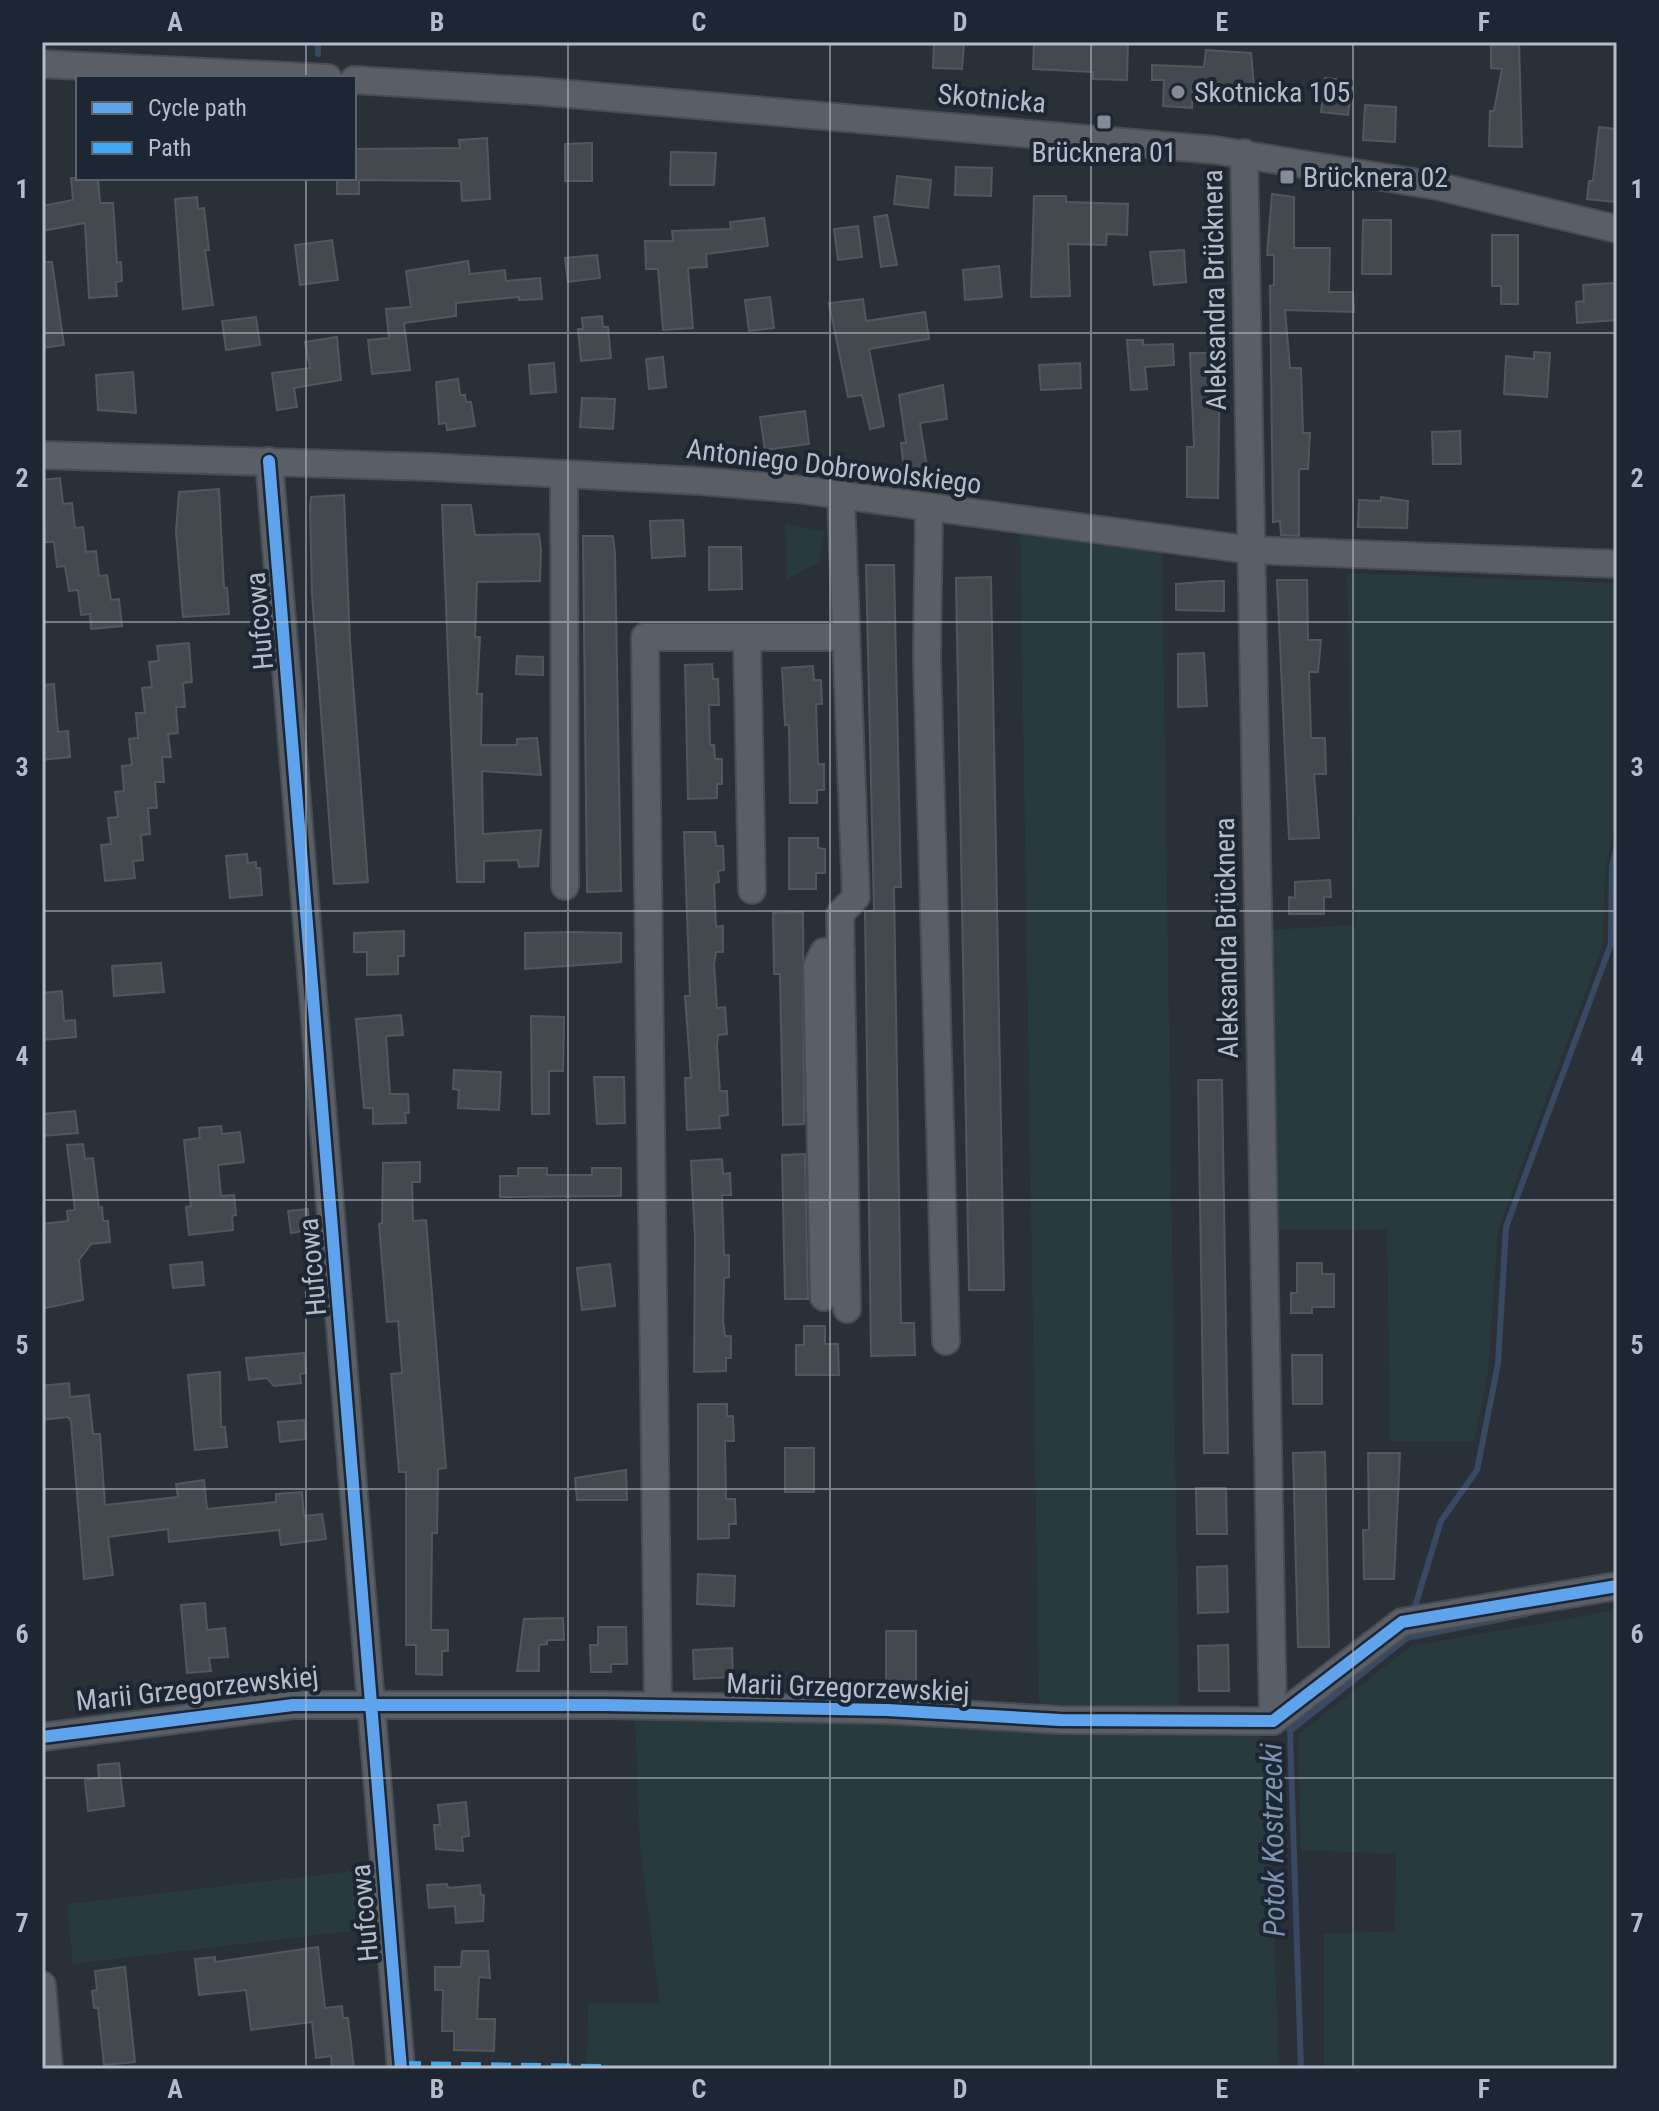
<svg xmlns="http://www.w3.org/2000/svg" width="1659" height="2111" font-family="'Roboto Condensed',sans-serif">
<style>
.green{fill:#273a3e}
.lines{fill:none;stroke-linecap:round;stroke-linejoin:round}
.stream{stroke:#384963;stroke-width:6}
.building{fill:#444950;stroke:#52575f;stroke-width:2}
.minor-casing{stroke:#484c53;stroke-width:30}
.minor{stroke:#5a5e66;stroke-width:26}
.quiet{stroke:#3fa9f5;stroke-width:10;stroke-dasharray:20 10;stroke-linecap:butt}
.cycleway-casing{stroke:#1d2633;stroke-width:17}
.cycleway{stroke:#60a3ed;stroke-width:12}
.grid{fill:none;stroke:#b4bcc9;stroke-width:2;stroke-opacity:0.55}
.poi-dot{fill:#848b96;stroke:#1d2633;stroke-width:3}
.labels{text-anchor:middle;stroke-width:8;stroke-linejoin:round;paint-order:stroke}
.poi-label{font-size:28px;fill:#b4bcc9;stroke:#1d2633;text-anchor:start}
.street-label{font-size:28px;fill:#b4bcc9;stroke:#1d2633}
.water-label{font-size:30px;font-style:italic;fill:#7c92b1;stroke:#1d2633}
.neatline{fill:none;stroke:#b4bcc9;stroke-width:3}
.grid-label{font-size:26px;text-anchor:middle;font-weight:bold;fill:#b4bcc9}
</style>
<rect width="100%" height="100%" fill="#2a3038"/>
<!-- green -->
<path class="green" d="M785 524 825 531 819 562 787 579Z
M1020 528 1162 548 1179 1711 1039 1706Z
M1347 573 1617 583V820L1605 868 1603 944 1498 1230 1488 1372 1474 1441H1390L1387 1230H1272L1266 930 1355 925Z
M1617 1610V2069H1324V1934L1395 1931 1396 1854 1301 1850 1298 1735 1411 1646Z
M635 1717 1258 1735 1267 1744 1279 2069H545V2063L587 2064 588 2003H660L640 1846Z
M371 1869 376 1928 73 1964 67 1904Z"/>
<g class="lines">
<!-- stream -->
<path class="stream" d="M318 42V54
M1413 1613 1441 1521 1477 1470 1498 1364 1506 1227 1611 944 1612 866 1617 846
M1301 2069 1290 1731 1407 1638 1527 1614"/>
</g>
<!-- building -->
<path class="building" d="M934 42H964L962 69 933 68Z
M1034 42H1128L1127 80 1093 79V72L1033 69Z
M1491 42H1519L1522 147 1489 146 1490 111H1494L1502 69 1491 68Z
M1206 50 1251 53 1254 86 1193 82 1192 108 1163 106 1164 80H1152V65L1204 67Z
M1325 78 1352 81 1348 115 1321 112Z
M1365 105 1396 107 1395 142 1363 140Z
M1599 127 1616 129 1615 202 1587 199 1589 181H1593Z
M487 138 490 199 462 201 461 181 359 180V194H337V178H354V149L460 148 459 140Z
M592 143V181H565V144Z
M671 152 716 153 714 185H670Z
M956 167 992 168 991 196 955 195Z
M897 176 931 180 928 208 894 204Z
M71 178H98L100 203H113L117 263 121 262 122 281 116 282 117 296 89 298 85 223 42 231V206L73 200Z
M1272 194 1294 197V248H1330L1329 292H1353L1354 312 1285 310 1290 368H1301L1303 433H1310L1308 469H1299V536L1281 535 1280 521 1273 522 1270 286 1274 285V255H1267Z
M1034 196H1066V202L1128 204 1127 235 1107 234 1106 245 1068 244 1070 296 1031 297Z
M197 197 198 209 204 208 209 250H205L213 305 183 309 175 199Z
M887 215 897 265 881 267 874 217Z
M764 218 768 246 706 254 707 267 688 268 693 328 663 330 658 269H646L645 241H673L672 231 731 229 730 222Z
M1363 220H1391V274H1362Z
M858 226 862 257 838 260 834 229Z
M1492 235H1518V304H1501V286H1492Z
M332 240 338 280 300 285 295 245Z
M1184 250 1186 282 1154 285 1150 252Z
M597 255 600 278 568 282 565 258Z
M468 261 470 274 505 270 506 281 540 278 542 299 519 300V297L456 303V316L404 323 410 370 372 374 368 340 389 338 386 309 411 307 406 271Z
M42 262H52L64 345 42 348Z
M999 266 1002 297 965 300 963 270Z
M1614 283 1617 320 1577 323 1576 302 1584 301 1583 285Z
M770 297 774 328 749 331 745 300Z
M863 299 866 321 925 312 929 339 869 349 884 426 870 429 862 395 848 397 829 303Z
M602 316 603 327H608L611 358 581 361 578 329H583L582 318Z
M256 317 260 345 226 350 222 321Z
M337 337 341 380 294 388 297 407 277 410 272 373 310 368 305 342Z
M1127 340H1143V345L1173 344 1174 365 1145 367 1147 389 1131 390Z
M1534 352 1550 353 1547 397 1504 394 1506 356 1534 359Z
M1190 353H1220L1218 498 1187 497V447H1194Z
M663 357 666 387 649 389 646 359Z
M554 363 556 392 531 394 529 365Z
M1080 363 1081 388 1041 390 1039 365Z
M133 372 136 413 98 410 96 375Z
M458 379 460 395H465L466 402H471L475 426 447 430 446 423 439 424 436 382Z
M943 385 947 419 920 423 927 468 904 471 901 443H906L899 395Z
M582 398 615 399 613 429 580 427Z
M805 411 809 444 765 450 760 417Z
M1460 431 1461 464H1433L1432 432Z
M60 478 63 504 72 503 75 528 83 527 86 552 96 551 99 576 107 575 111 600 119 599 122 626 91 629 90 614 81 615 78 590 69 591 65 566 57 567 54 542H45L42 480Z
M219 489 224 588H227L229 614 183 617 176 531 179 492Z
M344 495 350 642 368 882 334 884 312 594 310 508 311 497Z
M1381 497 1408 501 1407 528 1358 527 1359 500 1381 501Z
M442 505H471L475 535 539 534 541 550 540 581 477 582 475 637H480L477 694H482L481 745H517V739L537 738 541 775 482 771 483 834 541 830 538 866 519 867 518 860 484 861V882H457Z
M683 520 685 556 652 558 650 521Z
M583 536H613L615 553 621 891 587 892Z
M709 547H741L742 589 709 590Z
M866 565H894L901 887H894L901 1323H914L915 1355 871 1356 865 911H874Z
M991 577 1004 1290H969L956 578Z
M1277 580H1307L1308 640H1321L1318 672H1309L1311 738H1325L1326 774H1314L1319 838 1289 839Z
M1214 581H1224V611L1176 610V584Z
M189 643 192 682 183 683 185 707H176L178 733 168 734 171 757H162L164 782H155L157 808H148L150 834 141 835 143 860 133 861 135 878 105 881 101 845 111 844 108 818 118 817 115 792 124 791 122 766 132 765 129 739 138 738 136 713H145L142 688 152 687 149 662 159 661 157 646Z
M1204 653 1207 706 1178 707V654Z
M517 656 543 657V675L516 674Z
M712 664 713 679H718L719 705H709L710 745H714L715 759H722V784H717V798L688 799 685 665Z
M813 666 814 680H821L822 704H816L818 764H824V790H817V803H790L789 725H785L782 668Z
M54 684 58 732 68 731 70 757 42 760V685Z
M684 832H715L716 846H723L724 870 718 871 719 882 714 883 716 927 723 926V952H716L714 964 717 1008 725 1007 727 1034 718 1035 717 1046 720 1091H727L728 1115 719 1116 720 1128 687 1130 685 1078H691L685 996H690Z
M789 838H818V848L825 849V873H816V889H789Z
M247 854 248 863 256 862V868H260L262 895 230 898 226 856Z
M1330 880 1331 897H1324V914H1289V897L1295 898V882Z
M803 912 804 1124 783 1125 780 974H774L773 913Z
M404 931V956H398V974L367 975V952H354V933Z
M572 932 621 933V962L525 969V933Z
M161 963 164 992 114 996 112 966Z
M62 991 64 1021 75 1020 76 1037 42 1040V993Z
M401 1015 403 1035 386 1036 390 1094H408L409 1113H405L406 1123 373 1124V1108H364L356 1019Z
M531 1016 564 1017 563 1071H549V1114H532Z
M454 1070 501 1072 499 1110 458 1108 459 1090 453 1089Z
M594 1077H624L625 1123 597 1124Z
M1198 1080H1222L1228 1453H1204Z
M75 1111 78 1133 42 1136V1114Z
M221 1126 222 1134 240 1132 244 1162 218 1165 221 1196 234 1195 236 1215 232 1216 233 1230 189 1235 186 1207 191 1206 184 1140 200 1138 199 1128Z
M83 1144 85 1159 93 1158 99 1208 102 1207 103 1221H108L110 1242 91 1244 79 1260 83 1300 46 1308 42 1305V1224L68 1221 67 1211 75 1210 67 1145Z
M805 1154 808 1299H785L782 1155Z
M722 1159 723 1174 730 1173 731 1195H722L724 1255H729V1277L724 1278 723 1320 725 1336H731V1358H726V1371L694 1372 695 1239 691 1161Z
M420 1162V1182H412L413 1221 426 1220 446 1468 438 1469 437 1533H432L431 1630H448V1651H442V1675L416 1674V1645H406V1472H399L391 1374 402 1373 398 1321 387 1322 379 1224 382 1223 383 1163Z
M518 1168H547V1175H592V1168H621V1196L500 1197V1176H518Z
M308 1209 310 1230 291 1233 288 1211Z
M202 1262 204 1285 173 1288 170 1265Z
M1297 1263H1322V1274H1334V1307H1312V1313H1291V1293H1297Z
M610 1264 615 1306 582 1310 577 1268Z
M804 1326H825V1344H838L839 1375H796V1345H804Z
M304 1353 306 1373 300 1374 301 1383 274 1386 267 1378 249 1380 246 1358Z
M1292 1355H1322V1404H1293Z
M220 1372 221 1427H225L227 1447 195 1450 188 1375Z
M69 1383 70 1397 89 1395 93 1434H100L105 1505 178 1497 176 1484 204 1480 207 1509 276 1502V1494L302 1492 304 1516 322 1514 326 1539 281 1545 279 1530 169 1542 168 1529 108 1537 113 1575 84 1579 71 1421 68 1417 42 1420V1386Z
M698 1404H727V1416H733L734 1441H725L726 1499H735L736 1524H729V1538L698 1539Z
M304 1420 306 1439 280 1442 278 1422Z
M785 1448H814V1492H785Z
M1325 1452 1329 1647H1298L1293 1453Z
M1368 1453H1400L1394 1579H1364L1363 1530H1369Z
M626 1470 627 1500H577L575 1478Z
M1196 1488H1226L1227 1534H1197Z
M1227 1566 1228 1612 1198 1613 1197 1567Z
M698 1574 735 1576 734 1606 697 1604Z
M205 1603 207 1630 225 1628 228 1657 209 1658 211 1671 187 1673 181 1605Z
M563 1618 564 1640H547V1644L539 1645V1671H517L524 1619Z
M598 1627H626L627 1664H611V1672H591L590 1645H598Z
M886 1631H916V1691H886Z
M1228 1645 1229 1691H1199L1198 1646Z
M732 1648 733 1677 694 1679 693 1650Z
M119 1763 124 1806 88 1811 85 1780 99 1778 98 1765Z
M466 1802 469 1836 462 1837 463 1851 436 1849 434 1825H440L438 1805Z
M447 1884 448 1888 480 1885 481 1895H484L483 1921 456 1923 455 1906 429 1908 427 1885Z
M318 1947 325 2008 342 2006 343 2018H348L354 2069H332L331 2056 316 2058 312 2022 251 2030 246 1990 199 1995 195 1959 215 1957V1962Z
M462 1951H488L490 1978 479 1977 477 2019H495L494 2051 454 2050V2031H442L443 1990H435V1967H461Z
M125 1967 135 2062 104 2065 98 2008H94L92 1991 97 1990 95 1971Z"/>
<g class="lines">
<!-- minor casing -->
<g class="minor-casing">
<path id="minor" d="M42 64 328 78
M354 80 535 91 1215 150 1437 186 1617 229
M1244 153 1273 1721
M42 455 430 467 700 481 796 489 1250 550 1617 564
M269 461 401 2069
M564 474 565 886
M841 497 856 897 840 914 847 1309
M929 508 927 658 946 1341
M752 890 747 637H846
M824 1297 817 966 824 952 841 951
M658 1706 645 637H747
M42 1737 293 1705H604L887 1710 1060 1720 1273 1721 1402 1622 1617 1586
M42 1985 49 2069"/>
</g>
<!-- minor -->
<use href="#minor" class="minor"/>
<!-- quiet -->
<path class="quiet" d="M401 2066 601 2069"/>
<!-- cycleway casing -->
<g class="cycleway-casing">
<path id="cycleway" d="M269 461 401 2069
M42 1737 293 1705H604L887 1710 1060 1720 1273 1721 1402 1622 1617 1586"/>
</g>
<!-- cycleway -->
<use href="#cycleway" class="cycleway"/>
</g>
<!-- grid -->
<path class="grid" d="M306 42V78M568 42V2069M830 42V2069M1091 42V2069M1353 42V2069M306 178V2069M42 333H1617M42 622H1617M42 911H1617M42 1200H1617M42 1489H1617M42 1778H1617"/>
<!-- markers -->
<g class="poi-dot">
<circle cx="1178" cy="92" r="8"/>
<rect x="1096" y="114" width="16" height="16" rx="4"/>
<rect x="1279" y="169" width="16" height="16" rx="4"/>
</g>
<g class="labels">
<!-- poi labels -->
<g class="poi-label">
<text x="1194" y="102">Skotnicka 105</text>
<text x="1104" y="162" text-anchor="middle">Brücknera 01</text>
<text x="1303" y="187">Brücknera 02</text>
</g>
<!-- street labels -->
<g class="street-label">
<text transform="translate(992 98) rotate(5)" y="10">Skotnicka</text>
<text transform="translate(1214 290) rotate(-91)" y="10">Aleksandra Brücknera</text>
<text transform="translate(834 466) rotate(7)" y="10">Antoniego Dobrowolskiego</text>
<text transform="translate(259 621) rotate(-95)" y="10">Hufcowa</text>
<text transform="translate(1226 938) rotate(-91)" y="10">Aleksandra Brücknera</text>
<text transform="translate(312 1267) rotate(-95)" y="10">Hufcowa</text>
<text transform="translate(848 1687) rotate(2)" y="10">Marii Grzegorzewskiej</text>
<text transform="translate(197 1688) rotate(-6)" y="10">Marii Grzegorzewskiej</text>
<text transform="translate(364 1913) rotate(-95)" y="10">Hufcowa</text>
</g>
<!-- water labels -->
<g class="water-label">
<text transform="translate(1273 1840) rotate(-91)" y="10">Potok Kostrzecki</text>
</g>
</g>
<!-- border -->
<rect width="1659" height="2111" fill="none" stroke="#1d2633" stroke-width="88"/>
<!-- legend -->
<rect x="76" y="76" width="280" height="104" fill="#1d2633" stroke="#59626f" stroke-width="2"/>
<rect x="92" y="102" width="40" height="12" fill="#60a3ed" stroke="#59626f" stroke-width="2"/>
<text x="148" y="116" font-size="24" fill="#b4bcc9">Cycle path</text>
<rect x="92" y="142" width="40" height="12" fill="#3fa9f5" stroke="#59626f" stroke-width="2"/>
<text x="148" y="156" font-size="24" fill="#b4bcc9">Path</text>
<rect x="44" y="44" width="1571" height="2023" class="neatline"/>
<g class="grid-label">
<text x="175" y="31">A</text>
<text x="437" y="31">B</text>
<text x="699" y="31">C</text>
<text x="960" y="31">D</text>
<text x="1222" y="31">E</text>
<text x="1484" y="31">F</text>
<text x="22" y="198">1</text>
<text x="1637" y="198">1</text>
<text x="22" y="487">2</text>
<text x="1637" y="487">2</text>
<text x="22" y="776">3</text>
<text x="1637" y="776">3</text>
<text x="22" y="1065">4</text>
<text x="1637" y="1065">4</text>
<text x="22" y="1354">5</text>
<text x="1637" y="1354">5</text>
<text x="22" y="1643">6</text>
<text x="1637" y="1643">6</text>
<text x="22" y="1932">7</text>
<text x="1637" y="1932">7</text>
<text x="175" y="2098">A</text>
<text x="437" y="2098">B</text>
<text x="699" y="2098">C</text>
<text x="960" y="2098">D</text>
<text x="1222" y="2098">E</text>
<text x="1484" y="2098">F</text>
</g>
</svg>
